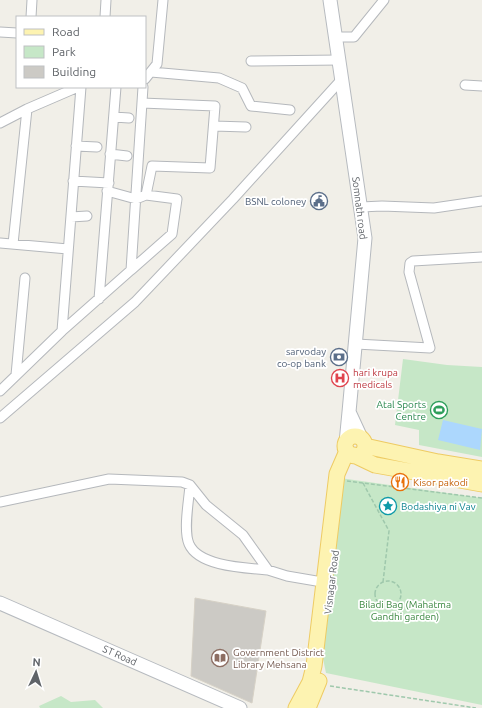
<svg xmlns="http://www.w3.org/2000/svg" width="482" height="708" font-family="Ubuntu,sans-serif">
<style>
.green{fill:#c6e7c7}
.water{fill:#acd7fd}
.building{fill:#cccac5;stroke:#d6d1c6}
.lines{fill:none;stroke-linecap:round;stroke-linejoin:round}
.street-casing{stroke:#b5b8bc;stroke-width:11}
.secondary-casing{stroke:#b6babf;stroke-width:15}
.primary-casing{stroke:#eecb63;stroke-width:17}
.path{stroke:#9fc8ac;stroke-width:1.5;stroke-dasharray:4 2;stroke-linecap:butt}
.street{stroke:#fff;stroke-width:9}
.secondary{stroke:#fff;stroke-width:13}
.primary{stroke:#fdf3b1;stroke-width:15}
.labels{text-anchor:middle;stroke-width:3.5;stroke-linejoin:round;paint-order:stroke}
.service-label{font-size:10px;fill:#4e5e75;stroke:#fff;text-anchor:end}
.street-label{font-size:10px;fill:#5f6368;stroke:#fff}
.health-label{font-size:10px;fill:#be3a42;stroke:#fff;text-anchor:start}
.leisure-label{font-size:10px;fill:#27864d;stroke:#fff;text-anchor:end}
.food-label{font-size:10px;fill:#c56008;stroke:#fff;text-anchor:start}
.culture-label{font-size:10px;fill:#0d838f;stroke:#fff;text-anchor:start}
.park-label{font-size:10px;fill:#38863e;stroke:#fff}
.education-label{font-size:10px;fill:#785e54;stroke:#fff;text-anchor:start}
</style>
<rect width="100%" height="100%" fill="#f1efe8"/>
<!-- green -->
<path class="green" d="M403 359 447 365 482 367V457L419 445V430L395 425Z
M340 478 482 498V705L326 673 322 654Z
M61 696 71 702 95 700 103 708H40L39 706Z"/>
<!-- water -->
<path class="water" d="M443 420 482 429 480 450 438 440Z"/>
<!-- building -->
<path class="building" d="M195 598 266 611 252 703 191 676Z"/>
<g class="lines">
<!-- street casing -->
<g class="street-casing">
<path id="street" d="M31 17 32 0
M105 17 106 0
M0 32 17 33
M336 37H354L384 0
M251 61 340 60
M151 72 219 78 242 88 251 106 290 110
M145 79 157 64 163 0
M465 85 482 86
M114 117 129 118
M0 123 27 109
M214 126 246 127
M76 146 97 147
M110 154 127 156
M73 181 109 183
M107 191 136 199 146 195 152 166 210 168 215 106 142 103
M361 207 382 206 434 208 482 201
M71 217 87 216
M0 243 68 249
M13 244 27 109 78 87
M131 270 172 234 177 199 146 195
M99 299 116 87
M62 331 131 270 143 87
M356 344 430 348 409 272 410 263 413 261 482 257
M16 375 25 278
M0 391 62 331 81 87
M0 418 135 302 233 199 342 79
M190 485C189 500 183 530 189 544 199 567 247 568 268 570
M0 502 109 479 182 482 190 485 206 505 243 535 268 570 287 576 328 583"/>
</g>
<!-- secondary casing -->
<g class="secondary-casing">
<path id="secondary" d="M330 0 365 238 349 412 361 438
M346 443 349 412
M0 603 240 708"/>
</g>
<!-- primary casing -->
<g class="primary-casing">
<path id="primary" d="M345 446a10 10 0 1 1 20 0a10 10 0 1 1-20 0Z
M365 446 438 462 482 469
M354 455 375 465 482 484
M296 708 310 682 314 666 337 474 347 451
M308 708 319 681"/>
</g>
<!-- path -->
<path class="path" d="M347 481 482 498
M363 483 389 531 383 582
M375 594a13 13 0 1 1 26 0a13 13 0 1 1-26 0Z
M330 686 476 708"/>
<!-- street -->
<use href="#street" class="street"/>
<!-- secondary -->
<use href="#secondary" class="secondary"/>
<!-- primary -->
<use href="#primary" class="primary"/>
</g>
<!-- icons -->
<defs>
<g id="civic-ring" transform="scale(0.9)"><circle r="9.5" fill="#fff" stroke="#5c6f8a" stroke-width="1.5"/><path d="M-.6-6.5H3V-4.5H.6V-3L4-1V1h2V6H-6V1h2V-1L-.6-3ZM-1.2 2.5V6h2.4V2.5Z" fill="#5c6f8a"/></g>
<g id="bank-ring" transform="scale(0.9)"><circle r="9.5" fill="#fff" stroke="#5c6f8a" stroke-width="1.5"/><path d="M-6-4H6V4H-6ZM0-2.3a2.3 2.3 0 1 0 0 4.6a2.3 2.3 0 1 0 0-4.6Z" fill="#5c6f8a"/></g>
<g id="hospital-ring" transform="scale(0.9)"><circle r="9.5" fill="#fff" stroke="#e0444e" stroke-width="1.5"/><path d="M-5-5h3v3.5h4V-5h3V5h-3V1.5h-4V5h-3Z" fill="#e0444e"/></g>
<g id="stadium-ring" transform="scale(0.9)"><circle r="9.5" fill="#fff" stroke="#2e9e5b" stroke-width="1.5"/><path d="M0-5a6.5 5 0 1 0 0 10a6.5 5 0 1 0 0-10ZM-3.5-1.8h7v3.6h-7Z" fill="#2e9e5b"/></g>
<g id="restaurant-ring" transform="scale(0.9)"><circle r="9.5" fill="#fff" stroke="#e8710a" stroke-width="1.5"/><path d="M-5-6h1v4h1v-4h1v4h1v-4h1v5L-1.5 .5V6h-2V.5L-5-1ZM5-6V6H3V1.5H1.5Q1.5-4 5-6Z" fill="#e8710a"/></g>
<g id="sight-ring" transform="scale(0.9)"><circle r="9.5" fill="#fff" stroke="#0f9aa8" stroke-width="1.5"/><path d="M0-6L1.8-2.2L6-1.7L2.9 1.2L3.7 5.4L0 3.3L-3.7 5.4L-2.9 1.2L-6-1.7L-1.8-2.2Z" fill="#0f9aa8"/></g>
<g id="library-ring" transform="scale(0.9)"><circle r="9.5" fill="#fff" stroke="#8d6e63" stroke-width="1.5"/><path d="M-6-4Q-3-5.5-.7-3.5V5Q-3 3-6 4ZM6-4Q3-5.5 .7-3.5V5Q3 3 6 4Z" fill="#8d6e63"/></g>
</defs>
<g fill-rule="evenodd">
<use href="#civic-ring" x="319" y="201"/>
<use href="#bank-ring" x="339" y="357"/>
<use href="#hospital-ring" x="340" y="378"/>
<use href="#stadium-ring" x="439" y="410"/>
<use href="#restaurant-ring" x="400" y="482"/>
<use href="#sight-ring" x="388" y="506"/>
<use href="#library-ring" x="220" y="658"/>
</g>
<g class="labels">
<!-- service labels -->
<g class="service-label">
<text x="306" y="205">BSNL coloney</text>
<text x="326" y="355">sarvoday<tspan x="326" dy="12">co-op bank</tspan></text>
</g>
<!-- street labels -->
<g class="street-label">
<text transform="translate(360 208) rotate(83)" y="4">Somnath road</text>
<text transform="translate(331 582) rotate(-83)" y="4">Visnagar Road</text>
<text transform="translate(120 655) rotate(24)" y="4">ST Road</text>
</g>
<!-- health labels -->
<g class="health-label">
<text x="353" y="376">hari krupa<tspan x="353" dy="12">medicals</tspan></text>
</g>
<!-- leisure labels -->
<g class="leisure-label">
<text x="426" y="408">Atal Sports<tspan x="426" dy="12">Centre</tspan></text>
</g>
<!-- food labels -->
<g class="food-label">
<text x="413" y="486">Kisor pakodi</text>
</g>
<!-- culture labels -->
<g class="culture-label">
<text x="401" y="510">Bodashiya ni Vav</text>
</g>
<!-- park labels -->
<g class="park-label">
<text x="405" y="608">Biladi Bag (Mahatma<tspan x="405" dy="12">Gandhi garden)</tspan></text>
</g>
<!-- education labels -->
<g class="education-label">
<text x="233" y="656">Government District<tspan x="233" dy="12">Library Mehsana</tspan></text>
</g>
</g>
<!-- legend -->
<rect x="16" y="16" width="130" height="72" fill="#ffffff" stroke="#bfc1c3"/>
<rect x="24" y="29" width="20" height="6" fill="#fdf3b1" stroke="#bfc1c3"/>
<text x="52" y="36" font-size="12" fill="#5f6368">Road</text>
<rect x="24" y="46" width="20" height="12" fill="#c6e7c7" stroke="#bfc1c3"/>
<text x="52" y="56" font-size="12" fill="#5f6368">Park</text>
<rect x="24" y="66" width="20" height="12" fill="#cccac5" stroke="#bfc1c3"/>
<text x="52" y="76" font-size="12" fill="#5f6368">Building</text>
<!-- north arrow -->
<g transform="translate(36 672) rotate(4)" stroke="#ffffff" stroke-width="3" paint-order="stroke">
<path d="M0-3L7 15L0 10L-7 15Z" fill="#5f6368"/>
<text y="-6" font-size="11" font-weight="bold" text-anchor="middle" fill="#5f6368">N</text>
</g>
</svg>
